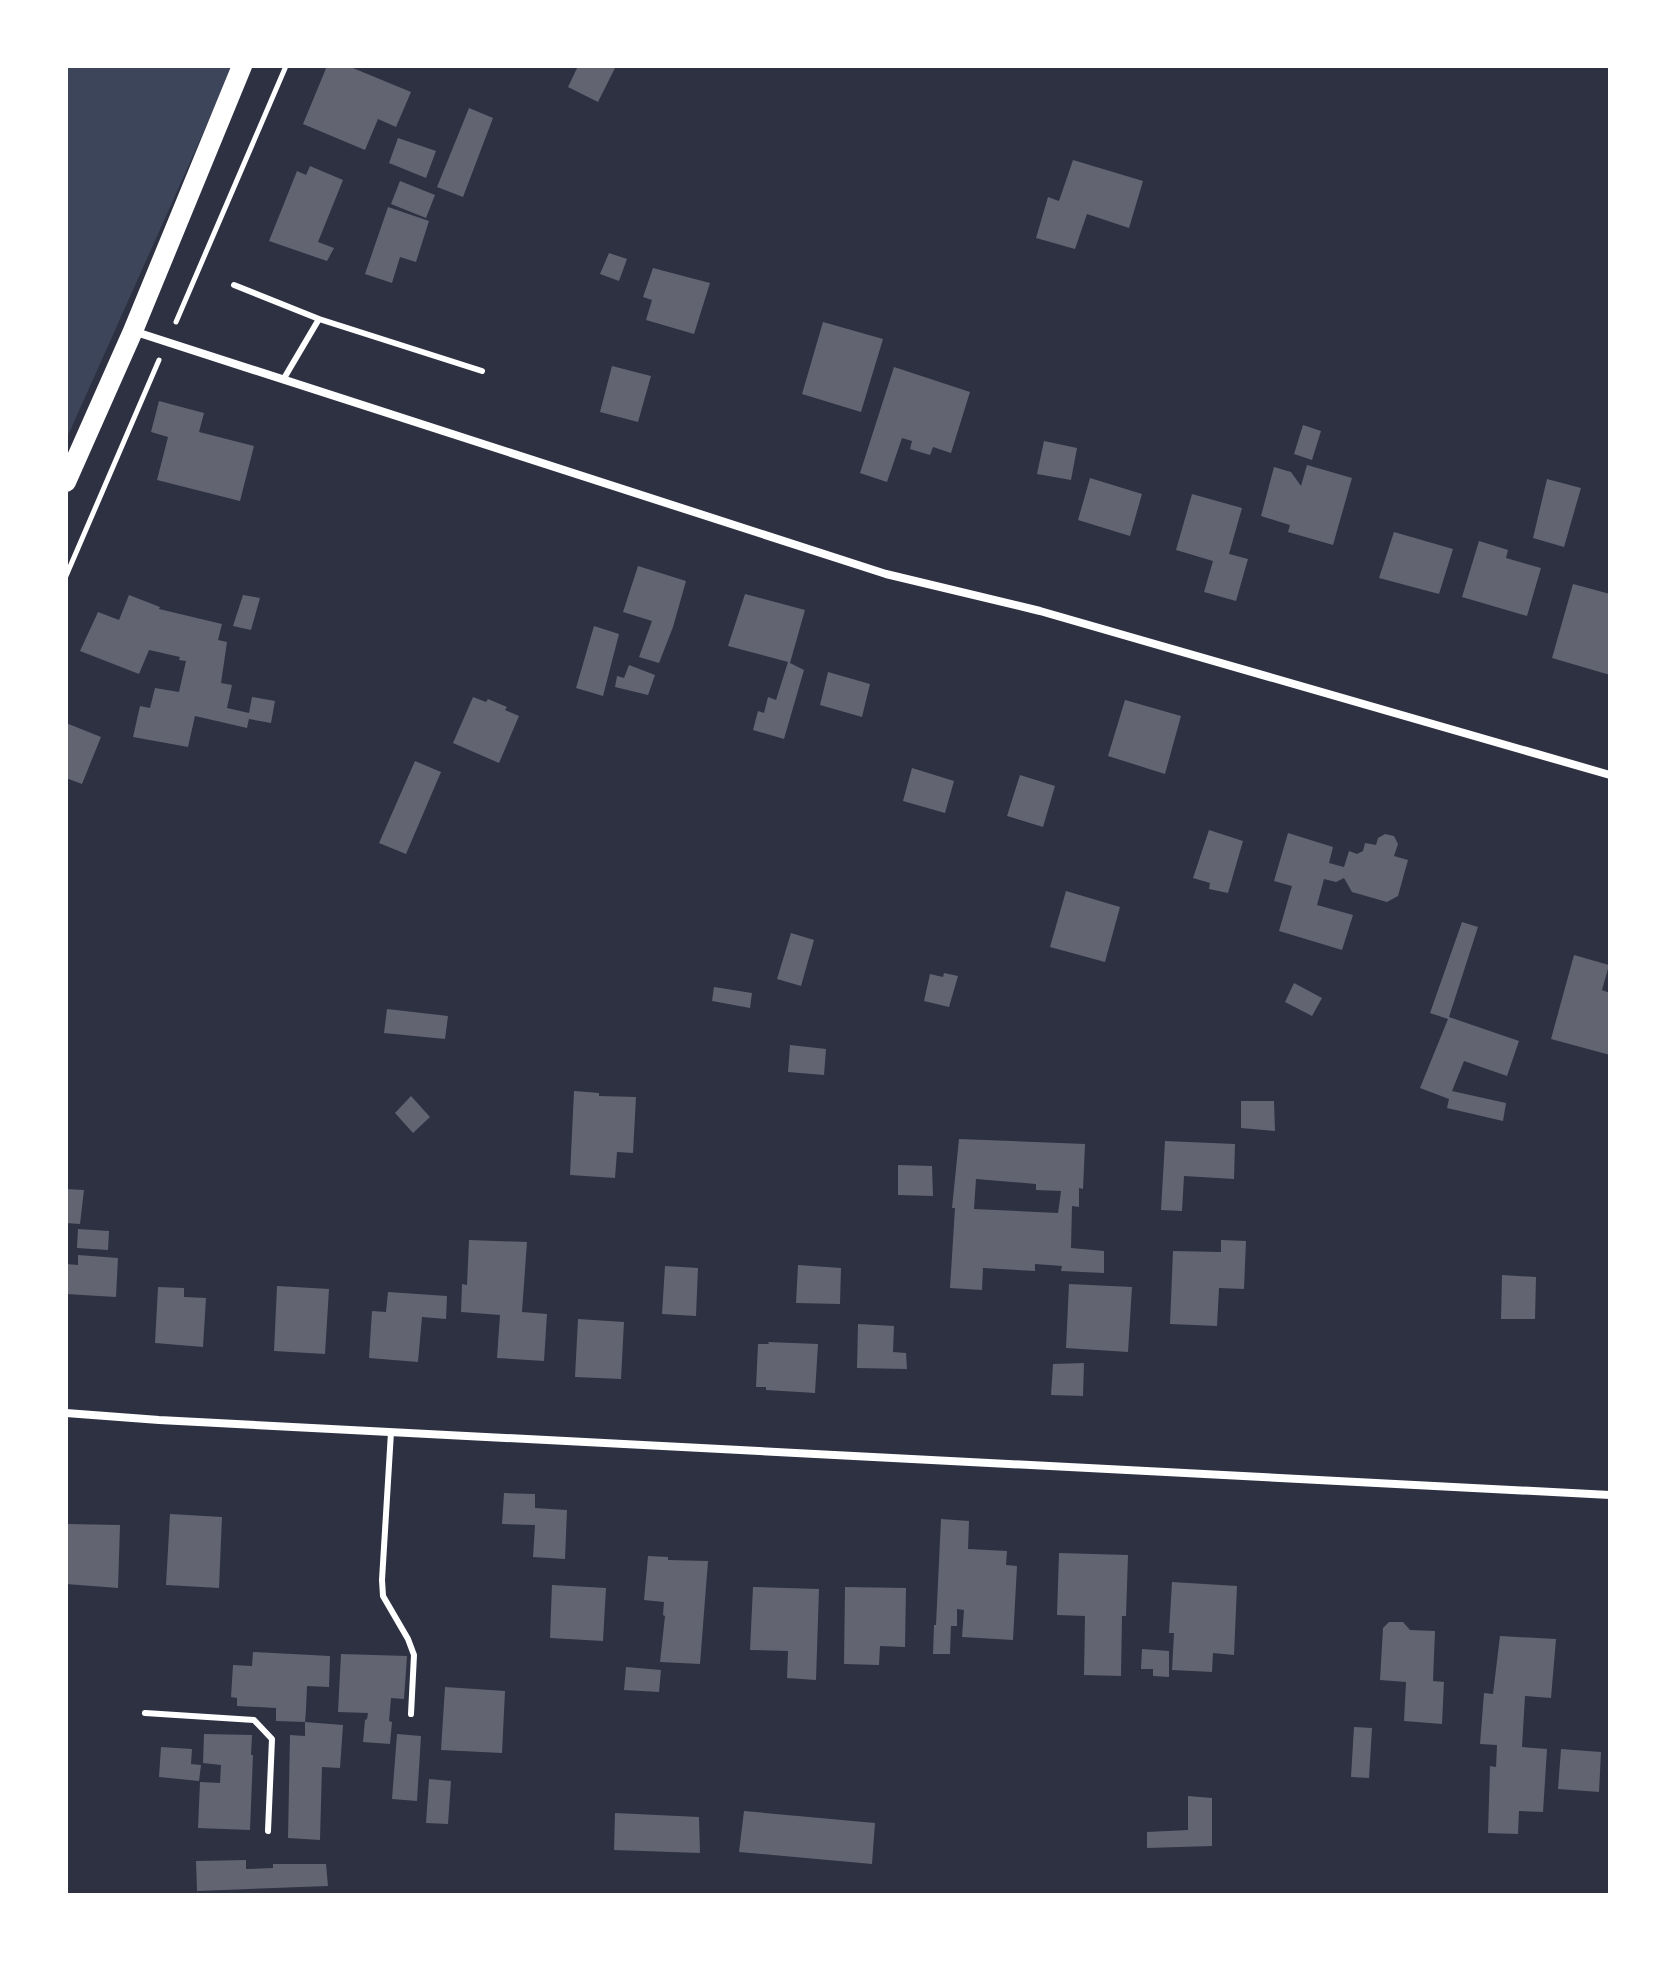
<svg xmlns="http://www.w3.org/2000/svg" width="1676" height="1961" font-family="Arial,sans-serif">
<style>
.green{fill:#3c4559}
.building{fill:#626471;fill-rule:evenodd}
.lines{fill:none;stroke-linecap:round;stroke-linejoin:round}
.path{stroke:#fff;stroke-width:5}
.service{stroke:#fff;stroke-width:6}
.minor{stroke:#fff;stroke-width:8}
.primary{stroke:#fff;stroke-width:20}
</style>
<rect width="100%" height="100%" fill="#2d3142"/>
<!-- green -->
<path class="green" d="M66 66H233L66 440Z"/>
<!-- building -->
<path class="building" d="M327 66H348L411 92 396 127 378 119 365 150 303 124Z
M578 66H616L598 102 568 87Z
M469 108 493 118 463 197 437 187Z
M398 138 436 151 426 178 389 163Z
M1073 160 1143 181 1129 228 1087 214 1075 249 1036 238 1048 197 1059 201Z
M310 166 343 180 318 242 334 248 327 261 269 241 297 171 306 175Z
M400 181 435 195 426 218 391 204Z
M388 207 429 221 416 262 400 257 392 283 365 274Z
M609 253 627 259 619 281 600 274Z
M653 268 710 283 694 334 646 320 652 300 643 297Z
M823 322 883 339 861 412 802 394Z
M612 366 651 376 638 422 600 412Z
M894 367 970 392 951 453 933 447 930 455 910 449 912 441 902 438 887 482 860 473Z
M159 401 204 413 199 432 254 446 240 501 157 480 168 437 151 432Z
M1303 425 1321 431 1312 460 1294 454Z
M1044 441 1077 448 1071 480 1037 474Z
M1307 465 1352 478 1333 545 1288 532 1290 525 1261 516 1274 467 1291 472 1301 486Z
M1090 478 1142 494 1130 536 1078 520Z
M1547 479 1581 488 1564 547 1533 538Z
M1192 494 1242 508 1229 554 1248 559 1236 601 1204 592 1213 561 1176 550Z
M1394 532 1453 549 1439 594 1379 578Z
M1479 541 1508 550 1506 558 1541 568 1527 616 1462 597Z
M638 566 686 581 673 627 659 663 639 657 652 621 623 612Z
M1573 584 1610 594V675L1552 658Z
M745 594 805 610 790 663 804 670 784 739 753 730 758 711 764 713 768 697 776 700 788 662 728 646Z
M129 595 160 607 159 609 222 624 218 640 227 642 221 683 232 685 227 708 249 713 252 697 275 701 271 723 249 719 247 728 195 716 188 747 133 737 140 706 150 708 155 688 179 692 186 661 179 660 180 657 149 650 139 674 80 651 98 612 119 620Z
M243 595 260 598 251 630 233 626Z
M594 626 619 634 603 696 576 688Z
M629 665 655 675 648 695 615 687 617 676 624 678Z
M828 672 870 684 862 717 820 705Z
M473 697 486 702 488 699 507 707 505 710 519 716 499 763 453 743Z
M1125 700 1181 716 1165 774 1108 756Z
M66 723 101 737 82 784 66 778Z
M415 761 441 772 406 854 379 843Z
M912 768 954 781 945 813 903 801Z
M1020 775 1055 786 1043 827 1007 816Z
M1209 830 1243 841 1228 893 1209 889 1210 883 1193 878Z
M1288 833 1333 847 1329 863 1344 867 1349 851 1357 854 1363 851 1365 843 1376 845 1378 838 1385 834 1394 836 1398 844 1394 856 1408 860 1398 896 1387 902 1352 892 1344 878 1336 882 1324 879 1317 905 1353 915 1342 950 1279 931 1292 886 1274 881Z
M1066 891 1120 907 1105 962 1050 947Z
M1462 922 1478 927 1449 1017 1519 1041 1507 1076 1464 1061 1452 1091 1506 1103 1503 1121 1447 1108 1449 1099 1420 1088 1448 1019 1430 1013Z
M791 933 814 940 801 986 777 979Z
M1574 955 1609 965 1602 990 1610 993V1055L1551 1039Z
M944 973 958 976 949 1007 924 1001 930 974 943 977Z
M1294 983 1322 998 1312 1016 1285 1002Z
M714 987 752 993 750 1008 712 1001Z
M387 1009 448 1016 445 1039 384 1033Z
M790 1045 826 1049 824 1075 788 1072Z
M574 1091 599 1093V1096L636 1097 633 1153 617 1152 615 1178 570 1175Z
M411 1096 430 1117 413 1133 395 1113Z
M1241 1101H1274L1275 1131 1241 1128Z
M959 1139 1085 1144 1083 1189 1079 1188V1207L1072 1206 1071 1248 1104 1251V1273L1061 1271 1062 1266 1035 1264V1271L983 1268 982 1290 950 1288 955 1208H952ZM976 1179 1036 1184V1190L1061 1191 1058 1213 974 1209Z
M1165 1141 1235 1144 1234 1179 1184 1176 1182 1211 1161 1210Z
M898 1165 932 1166 933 1196 898 1195Z
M66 1189 84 1190 80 1224 66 1223Z
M78 1229 109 1231 108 1250 77 1248Z
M469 1240 527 1242 522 1312 547 1314 544 1361 497 1358 500 1315 461 1312 462 1284 467 1285Z
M1221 1240 1246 1241 1244 1289 1219 1288 1217 1326 1170 1324 1173 1251 1221 1252Z
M78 1255 118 1258 116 1297 66 1294V1264L78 1265Z
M798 1265 841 1268 840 1304 796 1303Z
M665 1266 698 1268 696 1316 662 1314Z
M1502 1275 1536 1277 1535 1319H1501Z
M1069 1284 1132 1287 1128 1352 1066 1348Z
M277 1286 329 1289 325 1354 274 1351Z
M158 1287 184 1288V1297L206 1298 203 1347 155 1343Z
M388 1292 447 1296 446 1319 422 1317 418 1362 369 1358 372 1311 386 1312Z
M578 1319 624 1322 621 1379 575 1377Z
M858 1324 894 1326 893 1352 906 1353 907 1369 857 1368Z
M768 1342 818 1344 815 1393 766 1390V1387H756L758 1344H769Z
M1084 1363 1083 1396 1051 1395 1053 1364Z
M504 1493 535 1494V1508L567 1510 565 1559 533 1557 535 1525 502 1524Z
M170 1514 222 1517 219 1588 166 1585Z
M941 1519 969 1521 968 1549 1007 1551 1006 1565 1017 1566 1013 1640 962 1637 964 1610 957 1609V1626H951L950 1654H933L934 1625H936Z
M67 1524 120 1525 118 1588 66 1584Z
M1059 1553 1128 1555 1126 1616H1122L1121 1676 1084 1675 1085 1616 1057 1615Z
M648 1556 668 1557V1560L708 1561 700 1664 660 1662 665 1616 663 1615 664 1602 644 1600Z
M1172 1582 1237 1586 1234 1655 1213 1653 1212 1672 1172 1670 1174 1633H1169Z
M552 1585 606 1588 603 1641 550 1638Z
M753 1587 819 1589 816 1680 787 1678 788 1651 750 1650Z
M845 1587 906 1588 905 1647 880 1646 879 1665 844 1664Z
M1389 1622H1403L1410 1630 1435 1631 1433 1681 1444 1682 1442 1724 1404 1721 1406 1682 1380 1680 1383 1628Z
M1500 1636 1556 1639 1551 1698 1525 1696 1522 1747 1547 1749 1543 1812 1519 1811 1518 1834 1488 1833 1490 1766 1496 1767 1497 1745 1480 1744 1484 1693 1493 1694Z
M1142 1649 1169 1651V1677L1153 1676V1669H1141Z
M253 1652 330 1656 329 1687 307 1686 306 1710 305 1722 343 1725 340 1768 322 1767 320 1840 288 1838 290 1735 305 1736V1722L276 1721V1708L237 1706V1698L231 1697 233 1665 252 1666Z
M341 1654 407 1656 404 1699 391 1698 389 1721 392 1722 390 1744 363 1742 365 1720 367 1719 368 1713 338 1712Z
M626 1667 661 1670 659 1692 624 1690Z
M445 1687 505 1691 502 1753 441 1750Z
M1354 1727 1372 1728 1369 1778 1351 1777Z
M204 1734 252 1735 251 1755H253L250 1830 198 1828 200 1782 220 1783 221 1765 203 1763Z
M397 1734 421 1736 417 1801 392 1799Z
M161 1747 192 1749 191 1764 201 1765 199 1781 159 1777Z
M1561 1749 1601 1752 1599 1792 1558 1789Z
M429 1779 451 1781 448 1824 426 1823Z
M1188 1796 1212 1798V1846L1147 1848V1832L1188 1830Z
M744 1811 875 1823 872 1864 739 1852Z
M615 1813 699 1817 700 1853 614 1850Z
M246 1860V1869L273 1868V1864H326L328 1886 197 1891 196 1861Z"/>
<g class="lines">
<!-- path -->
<path class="path" d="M176 322 286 66
M66 576 159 360"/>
<!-- service -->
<path class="service" d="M234 285 319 319
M283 380 319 319 482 371
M391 1432 382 1580 383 1596 408 1639 414 1655 411 1714
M145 1713 254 1720 272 1739 268 1831"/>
<!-- minor -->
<path class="minor" d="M133 331 886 574 1040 611 1610 775
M66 1413 159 1420 1610 1495"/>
<!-- primary -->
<path class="primary" d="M66 482 133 331 242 66"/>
</g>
<!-- border -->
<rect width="1676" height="1961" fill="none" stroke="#ffffff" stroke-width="136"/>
</svg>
